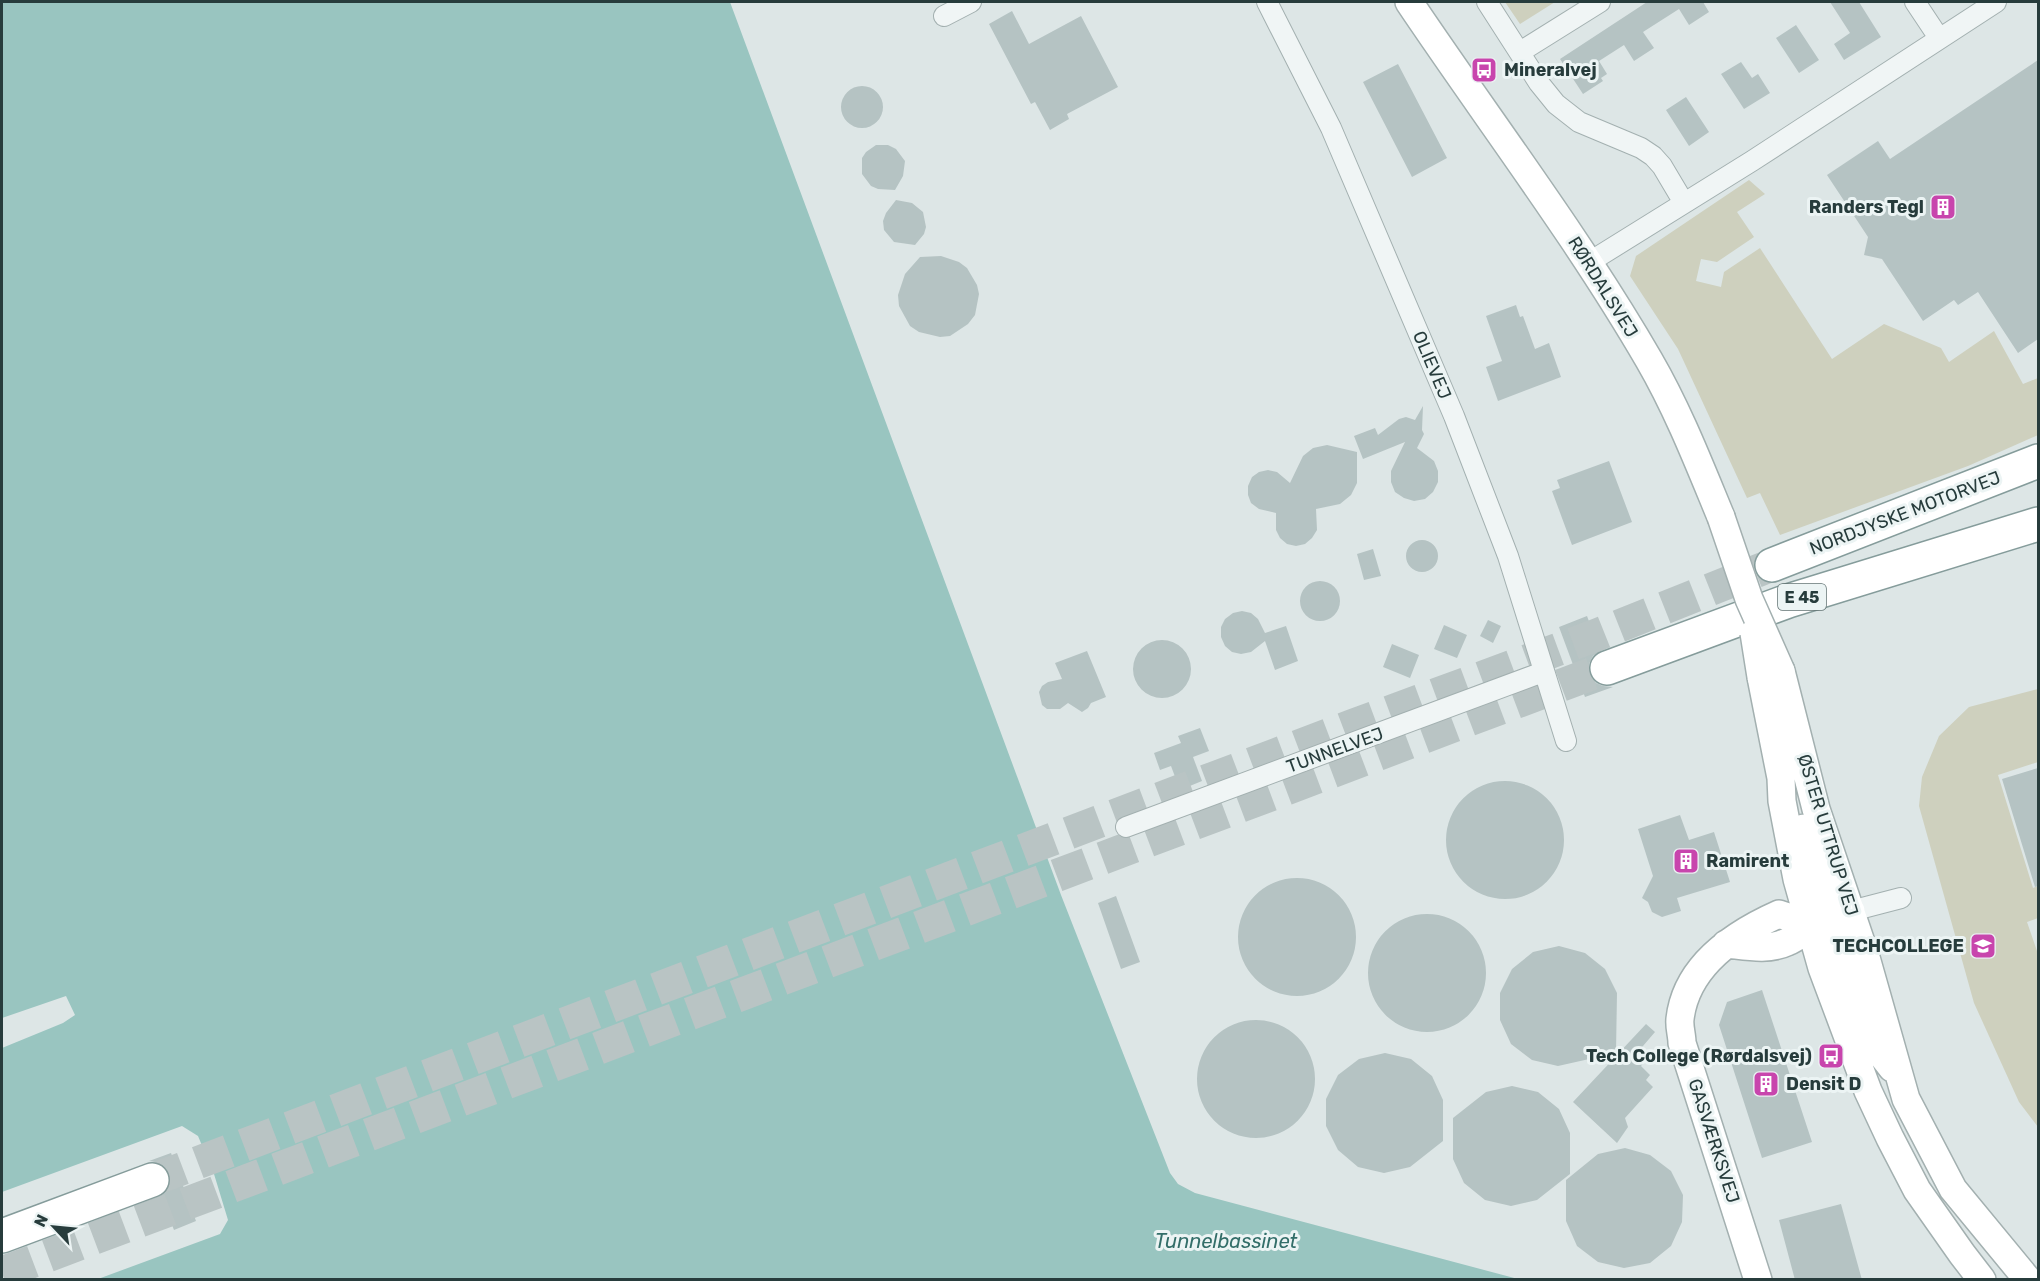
<svg xmlns="http://www.w3.org/2000/svg" width="2040" height="1281" font-family="Rubik,sans-serif">
<style>
.green{fill:#ced0be}
.water{fill:#99c5c0}
.building{fill:#b5c3c3}
.lines{fill:none;stroke-linecap:round;stroke-linejoin:round}
.highway-tunnel{stroke:#b9c4c4;stroke-width:33;stroke-dasharray:33 16;stroke-linecap:butt}
.street-casing{stroke:#a3b0b0;stroke-width:22}
.secondary-casing{stroke:#a3b0b0;stroke-width:30}
.highway-casing{stroke:#859c9b;stroke-width:36}
.street{stroke:#f0f5f5;stroke-width:20}
.secondary{stroke:#fff;stroke-width:27}
.highway{stroke:#fff;stroke-width:33}
.secondary-bridge-casing{stroke:#a3b0b0;stroke-width:30;stroke-linecap:butt}
.secondary-bridge{stroke:#fff;stroke-width:27}
.labels{text-anchor:middle;stroke-width:6;stroke-linejoin:round;paint-order:stroke}
.shield{fill:#ecf4f4;stroke:#627373;stroke-width:1.5}
.shield-label{font-size:16px;font-weight:bold;fill:#273c3c}
.poi-label{font-size:18px;font-weight:bold;fill:#273c3c;stroke:#ecf4f4;text-anchor:start}
.street-label{font-size:18px;fill:#273c3c;stroke:#ecf4f4}
.water-label{font-size:20px;font-style:italic;fill:#336e69;stroke:#ecf4f4}
</style>
<rect width="100%" height="100%" fill="#dde6e6"/>
<!-- green -->
<path class="green" d="M1505 2H1555L1520 24Z
M1749 180 1765 194 1737 212 1754 237 1717 262 1701 259 1696 281 1721 287 1724 272 1760 248 1832 359 1884 324 1941 348 1949 362 1994 331 2023 384 2038 378V435L1968 466 1780 535 1760 493 1747 498 1678 349 1630 276 1636 256Z
M2038 689V762L1998 775 2033 888 2038 886V918L2027 922 2038 954V1127L2019 1102 1974 1003 1919 806 1922 777 1939 736 1969 707Z"/>
<!-- water -->
<path class="water" d="M2 2H730L1061 895 1170 1173 1178 1184 1195 1193 1518 1279H98L220 1234 228 1220 214 1174 198 1136 182 1126 2 1192V1048L63 1023 75 1015 66 996 2 1018Z"/>
<!-- building -->
<path class="building" d="M1647 2H1703L1709 12 1689 25 1679 9 1643 32 1654 48 1634 61 1624 45 1599 61 1607 74 1601 78 1603 81 1583 94 1560 59Z
M1830 2H1859L1881 37 1844 60 1834 44 1850 33Z
M1012 11 1029 44 1081 16 1118 87 1067 114 1069 119 1050 130 1035 102 1031 104 989 24Z
M1796 25 1819 60 1799 73 1776 38Z
M2038 60V339L2018 353 1978 292 1958 305 1954 300 1923 321 1882 259 1864 255 1868 237 1827 175 1878 141 1890 159Z
M1741 62 1752 78 1758 74 1770 93 1744 109 1721 74Z
M1398 64 1447 158 1412 177 1363 82Z
M841 107a21 21 0 1 1 42 0a21 21 0 1 1-42 0Z
M1686 97 1709 132 1689 146 1666 110Z
M876 145H888L896 149 905 161 903 176 895 190 878 189 871 186 862 174V158L866 152Z
M896 200 912 203 923 212 926 227 924 234 915 245 894 242 884 230 883 221 886 213Z
M941 256 959 262 967 268 977 285 979 294 975 315 968 324 950 336 940 337 919 332 910 326 899 306 898 295 905 274 920 257Z
M1516 305 1520 317 1523 316 1535 349 1549 343 1561 377 1498 401 1486 367 1502 361 1486 316Z
M1423 406 1422 430 1424 434 1417 448 1434 461 1438 471V482L1433 492 1425 499 1414 501 1404 498 1395 492 1391 482V471L1405 442 1363 459 1354 436 1375 428 1378 435 1399 419 1406 417 1415 420Z
M1327 445 1357 452V483L1351 495 1340 504 1316 509 1317 530 1312 538 1305 544 1296 546 1287 544 1280 538 1276 530V513L1259 509 1251 503 1248 495V486L1252 477 1259 472 1268 470 1277 472 1290 483 1303 456 1313 448Z
M1609 461 1632 522 1572 545 1552 491 1560 488 1557 480Z
M1406 556a16 16 0 1 1 32 0a16 16 0 1 1-32 0Z
M1373 549 1381 576 1364 580 1357 554Z
M1300 601a20 20 0 1 1 40 0a20 20 0 1 1-40 0Z
M1242 611 1251 613 1258 619 1265 633 1286 626 1298 661 1275 670 1265 641 1251 652 1241 654 1232 652 1225 646 1221 637V627L1225 619 1233 613Z
M1587 616 1600 651 1593 656 1589 664 1590 675 1596 683 1603 686 1613 687 1585 697 1559 627Z
M1488 620 1501 626 1493 643 1480 636Z
M1444 625 1467 635 1457 658 1434 649Z
M1133 669a29 29 0 1 1 58 0a29 29 0 1 1-58 0Z
M1392 644 1419 655 1410 678 1383 667Z
M1087 651 1106 697 1091 703 1088 708 1082 712 1068 703 1060 709H1047L1042 705 1039 692 1042 686 1048 682 1062 679 1055 663Z
M1200 728 1209 751 1193 757 1202 781 1180 790 1171 766 1160 770 1154 753 1181 743 1178 736Z
M2038 768V886L2035 887 2002 779Z
M1446 840a59 59 0 1 1 118 0a59 59 0 1 1-118 0Z
M1680 815 1689 840 1714 832 1730 882 1677 898 1681 911 1662 917 1652 912 1648 902 1642 898 1653 876 1638 829Z
M1238 937a59 59 0 1 1 118 0a59 59 0 1 1-118 0Z
M1116 896 1140 962 1121 969 1098 903Z
M1368 973a59 59 0 1 1 118 0a59 59 0 1 1-118 0Z
M1559 946 1585 953 1605 969 1617 993 1616 1053 1558 1066 1532 1060 1511 1044 1500 1020V993L1512 969 1533 952Z
M1762 990 1812 1142 1762 1158 1719 1025 1727 1002Z
M1197 1079a59 59 0 1 1 118 0a59 59 0 1 1-118 0Z
M1646 1024 1655 1032 1637 1053 1645 1061 1641 1066 1650 1075 1646 1080 1653 1087 1625 1118 1628 1127 1617 1143 1573 1102Z
M1385 1053 1411 1059 1432 1076 1443 1100V1141L1410 1167 1384 1173 1358 1167 1338 1150 1326 1126V1099L1338 1075 1359 1059Z
M1512 1086 1538 1092 1559 1109 1570 1133V1174L1537 1200 1511 1206 1485 1200 1464 1183 1453 1159V1118L1486 1092Z
M1625 1148 1650 1155 1671 1171 1683 1195 1682 1222 1671 1246 1650 1263 1624 1268 1598 1262 1577 1246 1566 1221V1180L1598 1154Z
M171 1153 196 1221 174 1230 161 1196 167 1191 170 1184 169 1173 163 1165 156 1162 149 1161Z
M1841 1204 1862 1280H1795L1779 1220Z"/>
<g class="lines">
<!-- highway-tunnel -->
<path class="highway-tunnel" d="M152 1180 1354 725 1594 636 1772 565
M2 1273 1607 668"/>
<!-- street casing -->
<g class="street-casing">
<path id="street" d="M1267 2 1331 128 1454 416 1508 556 1566 741
M1487 2 1539 83 1556 104 1579 122 1641 148 1653 156 1662 166 1684 203
M1915 2 1939 38
M944 16 971 2
M1520 52 1600 2
M1588 263 1752 161 1996 2
M1126 827 1543 672
M1851 911 1901 898"/>
</g>
<!-- secondary casing -->
<g class="secondary-casing">
<path id="secondary" d="M1409 2C1489 121 1577 236 1649 360 1678 410 1699 464 1721 517
M1781 671 1816 809 1865 954 1906 1099 1953 1189 2028 1280
M1761 677 1781 778 1782 801 1797 879 1822 968 1868 1091 1890 1138 1917 1190 1962 1254 1982 1280
M1804 828 1826 900 1851 911
M1726 944C1746 946 1768 951 1787 942 1800 937 1807 926 1823 921
M1758 1280 1682 1043C1682 1035 1679 1027 1680 1019 1686 966 1734 934 1779 914L1836 933 1867 1036 1892 1068"/>
</g>
<!-- highway casing -->
<g class="highway-casing">
<path id="highway" d="M1772 565 2038 461
M1607 668 1788 601 2038 524
M2 1236 152 1180"/>
</g>
<!-- street -->
<use href="#street" class="street"/>
<!-- secondary -->
<use href="#secondary" class="secondary"/>
<!-- highway -->
<use href="#highway" class="highway"/>
<!-- secondary-bridge casing -->
<g class="secondary-bridge-casing">
<path id="secondary-bridge" d="M1721 517 1749 599 1781 671
M1754 633 1761 677"/>
</g>
<!-- secondary-bridge -->
<use href="#secondary-bridge" class="secondary-bridge"/>
</g>
<!-- icons -->
<defs>
<g id="bus-square" transform="scale(1.35)"><rect x="-9" y="-9" width="18" height="18" rx="4" fill="#c845ad" stroke="#ecf4f4"/><path d="M-5-6H5V4H4V6H2V4H-2V6H-4V4H-5ZM-3.5-4V0h7V-4ZM-3.5 1.2v1.5H-2V1.2ZM2 1.2v1.5H3.5V1.2Z" fill="#fff"/></g>
<g id="building-square" transform="scale(1.35)"><rect x="-9" y="-9" width="18" height="18" rx="4" fill="#c845ad" stroke="#ecf4f4"/><path d="M-4-6H4V6H1V3H-1V6H-4ZM-2.5-4.3h1.7v1.8h-1.7ZM.8-4.3h1.7v1.8H.8ZM-2.5-1h1.7V.8h-1.7ZM.8-1h1.7V.8H.8Z" fill="#fff"/></g>
<g id="university-square" transform="scale(1.35)"><rect x="-9" y="-9" width="18" height="18" rx="4" fill="#c845ad" stroke="#ecf4f4"/><path d="M0-5L7-2L0 1L-7-2ZM-4 1L0 2.5L4 1V4Q0 6-4 4Z" fill="#fff"/></g>
</defs>
<g fill-rule="evenodd">
<use href="#bus-square" x="1484" y="70"/>
<use href="#building-square" x="1943" y="207"/>
<use href="#building-square" x="1686" y="861"/>
<use href="#university-square" x="1983" y="946"/>
<use href="#bus-square" x="1831" y="1056"/>
<use href="#building-square" x="1766" y="1084"/>
</g>
<g class="labels">
<!-- shield labels -->
<rect class="shield" x="1778" y="584" width="48" height="26" rx="4.5"/>
<g class="shield-label">
<text x="1802" y="603">E 45</text>
</g>
<!-- poi labels -->
<g class="poi-label">
<text x="1504" y="76">Mineralvej</text>
<text x="1924" y="213" text-anchor="end">Randers Tegl</text>
<text x="1706" y="867">Ramirent</text>
<text x="1964" y="952" text-anchor="end">TECHCOLLEGE</text>
<text x="1812" y="1062" text-anchor="end">Tech College (Rørdalsvej)</text>
<text x="1786" y="1090">Densit D</text>
</g>
<!-- street labels -->
<g class="street-label">
<text transform="translate(1603 287) rotate(58)" y="6">RØRDALSVEJ</text>
<text transform="translate(1432 365) rotate(67)" y="6">OLIEVEJ</text>
<text transform="translate(1905 513) rotate(-21)" y="6">NORDJYSKE MOTORVEJ</text>
<text transform="translate(1335 750) rotate(-20)" y="6">TUNNELVEJ</text>
<text transform="translate(1828 835) rotate(73)" y="6">ØSTER UTTRUP VEJ</text>
<text transform="translate(1714 1141) rotate(72)" y="6">GASVÆRKSVEJ</text>
</g>
<!-- water labels -->
<g class="water-label">
<text x="1226" y="1248">Tunnelbassinet</text>
</g>
</g>
<!-- border -->
<rect width="2040" height="1281" fill="none" stroke="#273c3c" stroke-width="6"/>
<!-- north arrow -->
<g transform="translate(54 1227) rotate(296)" stroke="#ecf4f4" stroke-width="4.5" paint-order="stroke">
<path d="M0-4.5L10 22L0 15L-10 22Z" fill="#273c3c"/>
<text y="-9" font-size="16" font-weight="bold" text-anchor="middle" fill="#273c3c">N</text>
</g>
</svg>
